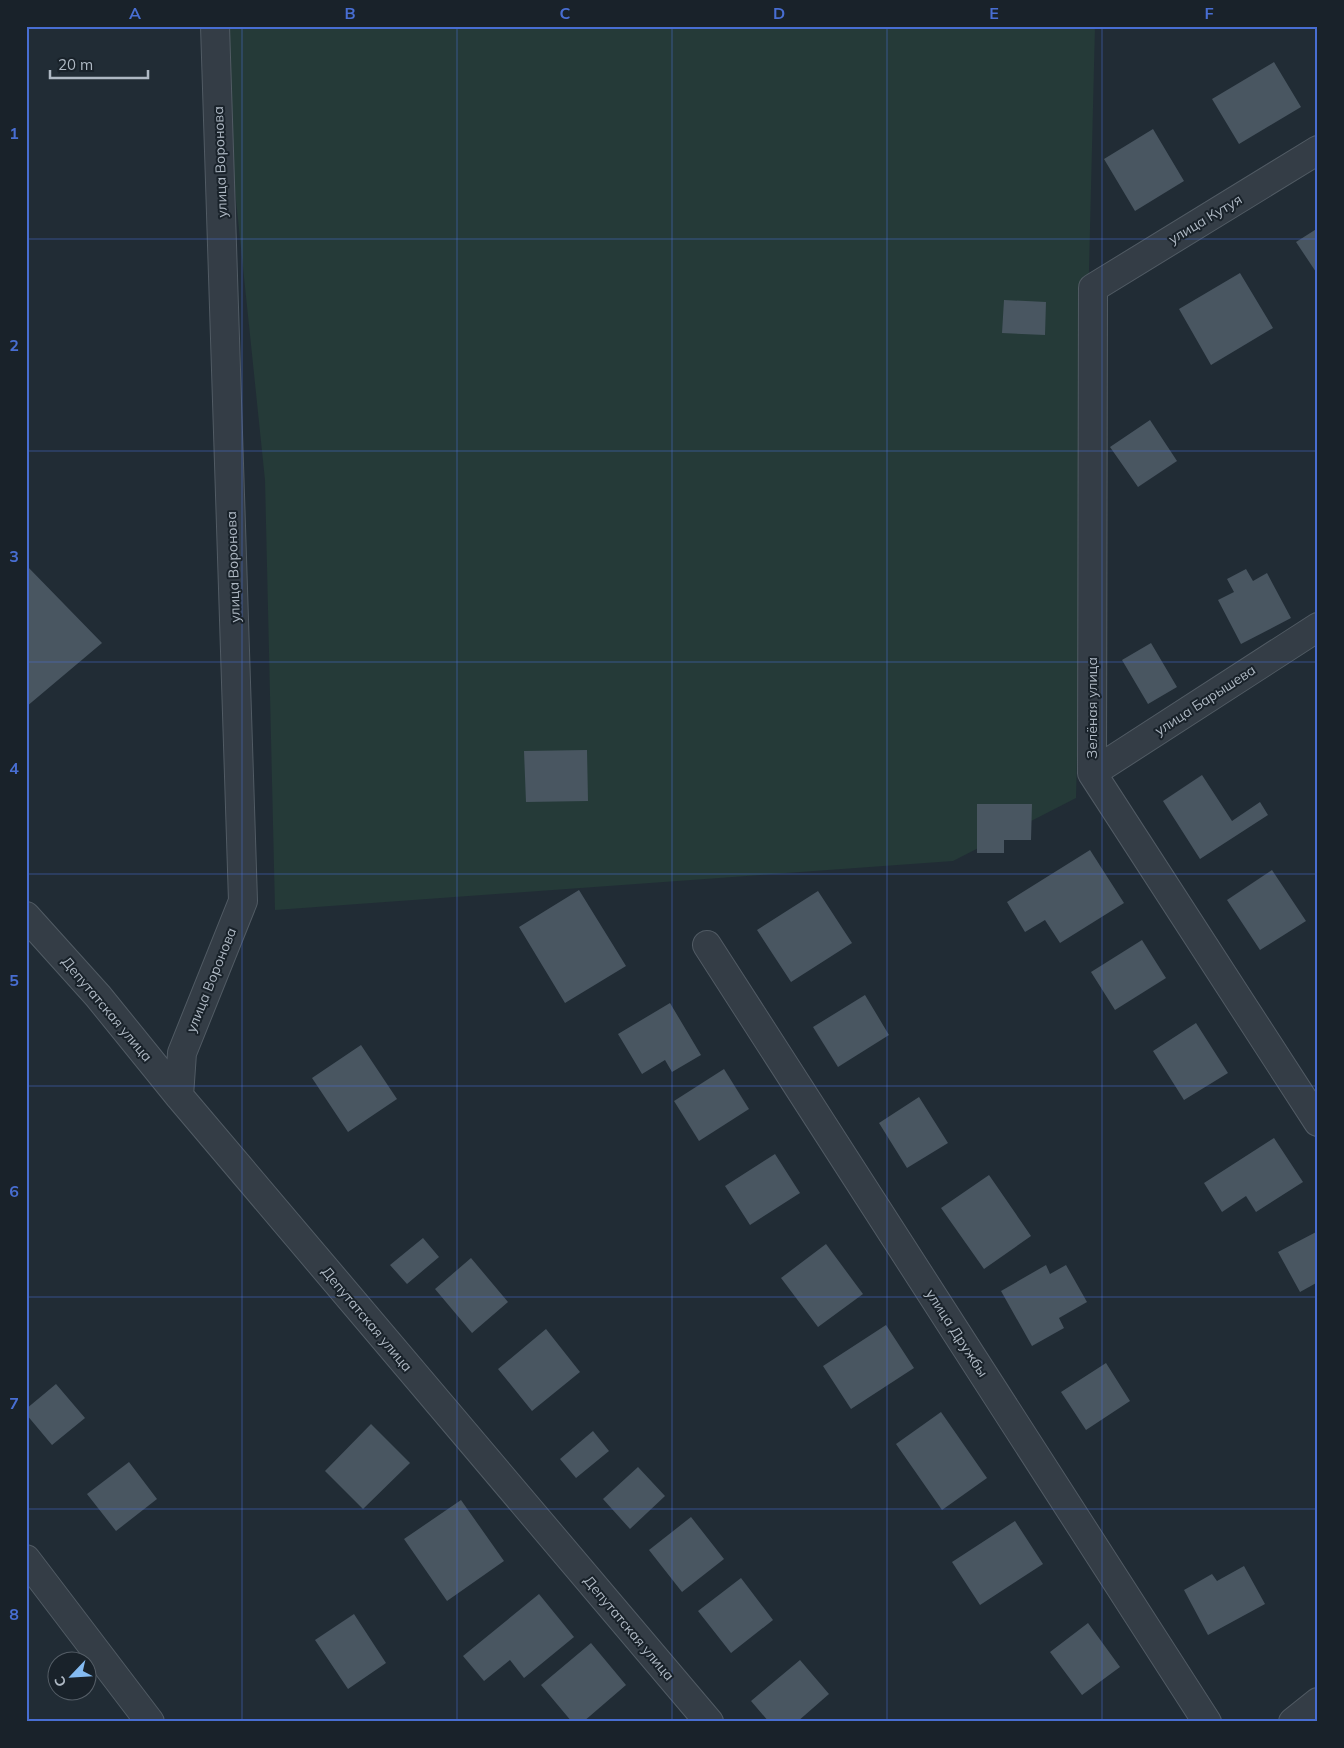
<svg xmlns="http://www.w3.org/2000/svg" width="1344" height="1748" font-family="Mulish,sans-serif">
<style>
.green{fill:#253a38}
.building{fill:#495661}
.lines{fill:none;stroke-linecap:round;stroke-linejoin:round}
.minor-casing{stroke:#515b64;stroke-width:30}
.minor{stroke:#343d46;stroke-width:28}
.grid{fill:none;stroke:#486ed2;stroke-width:1;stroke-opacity:0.55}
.labels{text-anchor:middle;stroke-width:4;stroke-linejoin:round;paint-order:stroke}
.street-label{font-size:14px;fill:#aeb8c3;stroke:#19222a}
.neatline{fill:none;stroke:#486ed2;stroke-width:2}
.grid-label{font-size:16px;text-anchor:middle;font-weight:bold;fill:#486ed2}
</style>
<rect width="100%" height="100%" fill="#212c35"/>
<!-- green -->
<path class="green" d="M218 26H1095L1076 798 953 861 275 910 265 480Z"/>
<!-- building -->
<path class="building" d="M1274 62 1301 107 1239 144 1212 99Z
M1153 129 1184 181 1135 211 1104 159Z
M1318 228V275L1296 242Z
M1240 273 1273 328 1211 365 1179 309Z
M1004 300 1046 302 1045 335 1002 333Z
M1150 420 1177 461 1138 487 1110 447Z
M26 565 102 643 26 707Z
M1246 569 1253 581 1267 573 1291 618 1241 644 1218 600 1234 592 1227 579Z
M1151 643 1177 687 1148 704 1122 660Z
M587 750 588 801 526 802 524 751Z
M1202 775 1232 821 1260 802 1268 815 1200 859 1163 801Z
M977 804H1032L1031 840H1004V853H977Z
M1090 850 1124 903 1060 943 1045 920 1025 932 1007 902Z
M1272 870 1306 921 1260 950 1227 900Z
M579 890 626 966 565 1003 519 927Z
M818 891 852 943 791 982 757 930Z
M1142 940 1166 978 1115 1010 1091 972Z
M865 995 889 1035 838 1067 813 1027Z
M670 1003 701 1055 672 1072 665 1060 642 1074 618 1034Z
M1196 1023 1228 1073 1184 1100 1153 1051Z
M361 1045 397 1099 348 1132 312 1078Z
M724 1069 749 1109 699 1141 674 1101Z
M919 1097 948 1143 907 1168 879 1123Z
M1274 1138 1303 1182 1256 1212 1246 1196 1222 1212 1204 1183Z
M775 1154 800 1193 750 1225 725 1186Z
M989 1175 1031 1236 984 1269 941 1208Z
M1318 1231V1282L1300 1292 1278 1252Z
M423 1238 439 1257 407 1284 390 1265Z
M826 1244 863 1294 818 1327 781 1278Z
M471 1258 508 1302 472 1333 435 1289Z
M1046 1265 1050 1274 1066 1265 1087 1302 1059 1318 1064 1328 1032 1346 1001 1291Z
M886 1325 914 1368 851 1409 823 1366Z
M546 1329 580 1372 532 1411 498 1369Z
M1106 1363 1130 1401 1086 1430 1061 1392Z
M56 1384 85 1418 52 1445 26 1414V1409Z
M941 1412 987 1478 942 1510 896 1444Z
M371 1424 410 1463 363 1509 325 1471Z
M593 1431 609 1451 576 1478 560 1459Z
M129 1462 157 1499 116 1531 87 1494Z
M638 1467 665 1496 630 1529 603 1499Z
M461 1500 504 1561 447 1601 404 1539Z
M691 1517 724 1559 682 1592 649 1550Z
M1015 1521 1043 1564 980 1605 952 1562Z
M1244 1566 1265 1604 1208 1635 1184 1590 1212 1574 1217 1581Z
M741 1578 773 1620 731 1653 698 1611Z
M539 1594 574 1637 524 1678 510 1660 484 1681 463 1656Z
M354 1614 386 1663 348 1689 315 1640Z
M1088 1623 1120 1667 1082 1695 1050 1652Z
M591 1643 626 1685 583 1722H572L541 1685Z
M800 1660 829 1694 797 1722H769L751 1701Z"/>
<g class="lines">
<!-- minor casing -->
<g class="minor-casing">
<path id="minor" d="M1318 150 1093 288 1092 773 1318 1122
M1092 773 1318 627
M26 916 98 996 179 1096 709 1722
M707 945 1207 1722
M179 1096 182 1053 243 901 215 26
M26 1559 150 1722
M1293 1722 1318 1702"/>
</g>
<!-- minor -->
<use href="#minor" class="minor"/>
</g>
<!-- grid -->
<path class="grid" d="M242 26V1722M457 26V1722M672 26V1722M887 26V1722M1102 26V1722M26 239H1318M26 451H1318M26 662H1318M26 874H1318M26 1086H1318M26 1297H1318M26 1509H1318"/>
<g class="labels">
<!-- street labels -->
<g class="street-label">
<text transform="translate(220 162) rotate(-92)" y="5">улица Воронова</text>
<text transform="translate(1205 219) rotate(-31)" y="5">улица Кутуя</text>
<text transform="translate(233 567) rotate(-92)" y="5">улица Воронова</text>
<text transform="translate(1205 700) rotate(-33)" y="5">улица Барышева</text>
<text transform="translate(1092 708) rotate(-90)" y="5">Зелёная улица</text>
<text transform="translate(211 980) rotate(-68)" y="5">улица Воронова</text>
<text transform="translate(107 1009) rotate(50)" y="5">Депутатская улица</text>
<text transform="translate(367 1319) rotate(50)" y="5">Депутатская улица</text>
<text transform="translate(957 1333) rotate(57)" y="5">улица Дружбы</text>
<text transform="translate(629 1628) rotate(50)" y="5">Депутатская улица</text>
</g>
</g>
<!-- border -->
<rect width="1344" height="1748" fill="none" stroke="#19222a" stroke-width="55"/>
<!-- north arrow -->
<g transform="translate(72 1676) rotate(245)"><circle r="24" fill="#19222a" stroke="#555e67"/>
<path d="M0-4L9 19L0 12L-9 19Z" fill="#84bbf2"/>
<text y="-8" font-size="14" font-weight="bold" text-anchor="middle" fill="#aeb8c3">С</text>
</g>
<!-- scale -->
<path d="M50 70v8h98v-8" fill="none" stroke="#aeb8c3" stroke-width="2.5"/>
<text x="58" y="70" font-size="15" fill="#aeb8c3" stroke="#19222a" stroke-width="4" paint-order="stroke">20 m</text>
<rect x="28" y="28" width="1288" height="1692" class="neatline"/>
<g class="grid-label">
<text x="135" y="19">A</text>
<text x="350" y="19">B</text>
<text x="565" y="19">C</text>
<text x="779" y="19">D</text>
<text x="994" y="19">E</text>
<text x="1209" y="19">F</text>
<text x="14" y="139">1</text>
<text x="14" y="351">2</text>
<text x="14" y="562">3</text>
<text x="14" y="774">4</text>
<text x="14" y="986">5</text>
<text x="14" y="1197">6</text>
<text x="14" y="1409">7</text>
<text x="14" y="1620">8</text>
</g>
</svg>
